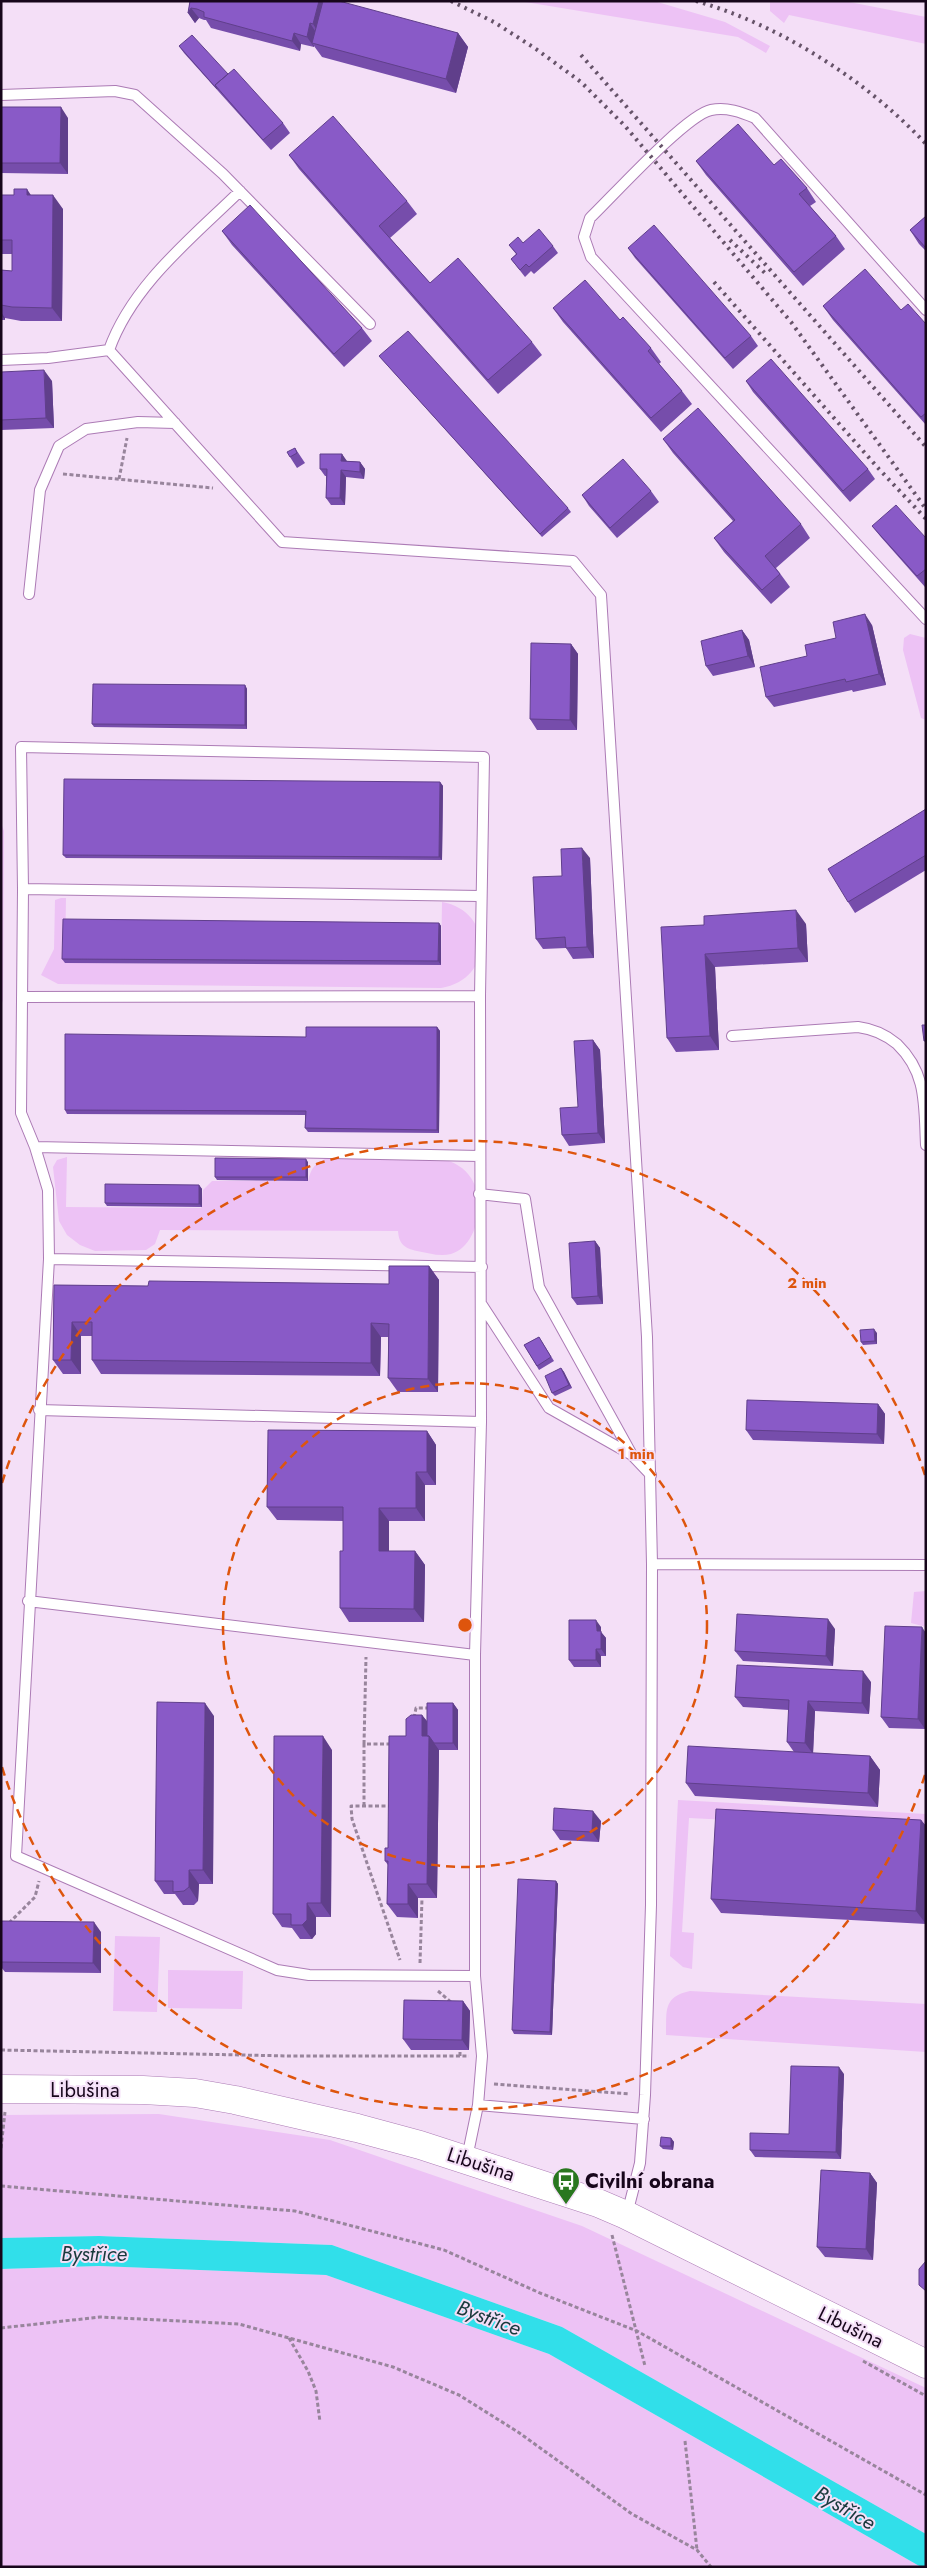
<svg xmlns="http://www.w3.org/2000/svg" width="927" height="2568" font-family="Jost,sans-serif">
<style>
.green{fill:#edc2f5}
.water{fill:#31dfea}
.lines{fill:none;stroke-linecap:round;stroke-linejoin:round}
.lane-casing{stroke:#ac7bb5;stroke-width:12}
.secondary-casing{stroke:#ac7bb5;stroke-width:29}
.path{stroke:#98859c;stroke-width:3;stroke-dasharray:4 2.5;stroke-linecap:butt}
.lane{stroke:#fff;stroke-width:10}
.secondary{stroke:#fff;stroke-width:28}
.rail{stroke:#665369;stroke-width:4;stroke-dasharray:2.5 5;stroke-linecap:butt}
.wall{fill:#764dab}
.shaded-wall{fill:#603f8b}
.building{fill:#895ac7;stroke:#603f8b}
.ring{fill:none;stroke:#de550d;stroke-width:2.5;stroke-dasharray:9 6}
.labels{text-anchor:middle;stroke-width:4;stroke-linejoin:round;paint-order:stroke}
.street-label{font-size:20px;fill:#17061b;stroke:#f4dff7}
.poi-label{font-size:20px;font-weight:bold;fill:#17061b;stroke:#f4dff7;text-anchor:start}
.water-label{font-size:21px;font-style:italic;fill:#193a3d;stroke:#f4dff7}
.centre{fill:#de550d;stroke:#f4dff7;stroke-width:2.5}
.ring-label{font-size:15px;text-anchor:middle;font-weight:bold;fill:#de550d;stroke:#f4dff7;stroke-width:4;stroke-linejoin:round;paint-order:stroke}
</style>
<rect width="100%" height="100%" fill="#f4dff7"/>
<!-- green -->
<path class="green" d="M519 1H654L725 22 770 46 766 53 738 37Z
M770 1H844L926 17V44L789 15 784 23 770 11Z
M910 634 926 638V720L921 718 903 650 904 638Z
M1 823 4 831 3 1000 1 1006Z
M61 898H66L65 963 441 964 442 902C494 911 494 980 441 988L58 984 41 975 54 949 55 900Z
M67 1157 66 1207 201 1208 203 1190 212 1181H308C311 1168 315 1163 327 1158L443 1159C455 1163 464 1167 471 1178 486 1200 478 1246 451 1254 440 1257 428 1253 417 1251 404 1248 399 1244 398 1231L160 1230 155 1244 146 1250 95 1251 80 1245 67 1235 59 1221 53 1167 57 1160Z
M926 1591V1627L911 1623 914 1592Z
M678 1800 926 1814V1830L689 1818 682 1932 694 1933 692 1969 683 1967 670 1956Z
M115 1936 160 1937 157 2012 113 2011Z
M168 1970 243 1971 242 2009 168 2008Z
M690 1991 926 2004V2052L666 2035C667 2012 662 1997 690 1991Z
M159 2114 330 2140 582 2226 926 2388V2534L562 2327 332 2245 99 2236 1 2238V2115Z
M99 2266 326 2275 549 2354 921 2567H1V2269Z"/>
<!-- water -->
<path class="water" d="M99 2236 332 2245 562 2327 926 2534V2567H921L549 2354 326 2275 99 2266 1 2269V2238Z"/>
<g class="lines">
<!-- lane casing -->
<g class="lane-casing">
<path id="lane" d="M1 95 115 91 135 95 223 174 370 324
M926 310 755 118C741 112 727 107 711 110 686 115 612 197 590 218L584 237 591 257 926 619
M109 350 282 542 573 561 601 595 647 1337 652 1564 651 1905 645 2095 640 2163 627 2214
M109 350C132 285 192 238 240 191
M1 360 48 358 109 350
M29 594 40 490 59 446 86 429 138 422 175 423
M23 889 480 896
M22 997 480 996
M732 1036 858 1027C874 1029 885 1034 897 1044 927 1073 924 1104 926 1145
M35 1147 480 1156
M479 1194 525 1199 539 1287 632 1455 651 1475
M49 1259 482 1267
M482 1305 549 1408 632 1455
M39 1410 481 1422
M652 1564 926 1565
M28 1601 475 1655
M478 2105 644 2119
M467 2158 478 2105 482 2056 475 1976V1655L481 1422 480 996 484 757 21 747 23 889 21 1113 35 1147 48 1190 49 1259 16 1856 277 1970 309 1975 475 1976"/>
</g>
<!-- secondary casing -->
<g class="secondary-casing">
<path id="secondary" d="M1 2089 143 2090 195 2093 235 2100 357 2128 420 2145 598 2203 626 2215 926 2364"/>
</g>
<!-- path -->
<path class="path" d="M63 474 213 488
M119 479 127 438
M414 1718 416 1708H429
M364 1744 366 1657
M364 1806V1744H394
M392 1806H351L352 1819 400 1960
M9 1923 35 1897 39 1881
M420 1963 422 1898
M438 1991 452 2003
M1 2050 290 2056H469
M460 2056V2050
M494 2084 630 2094
M1 2148 5 2112
M1 2186 295 2211 444 2250 540 2293 637 2331 926 2495
M612 2235 645 2366
M1 2328 100 2317 239 2324 393 2367 459 2395 518 2432 632 2514 697 2550 711 2567
M289 2338 308 2371 316 2391 320 2422
M863 2361 926 2396
M685 2441 697 2550"/>
<!-- lane -->
<use href="#lane" class="lane"/>
<!-- secondary -->
<use href="#secondary" class="secondary"/>
<!-- rail -->
<path class="rail" d="M451 1 494 22 536 49 581 82 625 126 791 322 926 509
M696 1C780 25 866 80 926 144
M925 1H926
M581 55 926 447
M730 240 766 274
M714 282 879 469 926 519"/>
</g>
<!-- wall -->
<path class="wall" d="M190 1H321L323 4 458 33 468 47 456 93 322 57 314 46V47L301 44 300 51 211 28 206 20H204L199 18 195 23 188 13Z
M179 46 228 74 283 123 290 133 271 150 184 53Z
M1 107 68 118V174L1 173Z
M289 155 407 201 417 214 390 238 430 283 532 342 542 355 498 394 299 169Z
M696 161 774 165 807 188 816 202 810 206 836 236 845 249 803 286 706 175Z
M1 195H31L63 209 62 321H21L5 318V320H1V270L12 271V254H1Z
M926 216V251L919 244 910 230Z
M222 231 362 328 372 341 344 367 232 245Z
M523 243 553 246 558 253 534 274 531 271 525 277 511 259 516 254 509 245Z
M628 248 751 336 758 346 733 369 635 258Z
M823 306 901 310 926 324V425L833 320Z
M553 308 620 320 651 348 661 362 659 364 682 391 692 404 661 432 563 322Z
M379 356 568 508 571 512 542 537Z
M1 372 52 381 54 428 1 430Z
M746 381 868 469 875 479 850 502 753 392Z
M663 439 801 524 810 538 776 568 790 587 771 604 724 552 714 538 733 521 673 453Z
M295 448 305 463 297 468 290 457Z
M342 454 346 461 360 462 365 469 364 479 346 477 345 505H331L326 498V476H325L320 469Z
M651 491 659 502 617 538 589 506 582 495Z
M872 526 926 538V586L925 587 880 536Z
M872 625 886 685 853 692 852 690 774 707 766 697 807 656 836 638Z
M742 630 749 640 755 667 713 676 706 666Z
M571 644 578 654 577 730H537L530 719Z
M245 685 247 689V729L94 727 92 724Z
M440 782 443 786 442 860 66 858 63 855Z
M926 809V870L855 913 848 902Z
M590 858 594 958 573 959 566 948 543 949 536 939 562 876Z
M439 923 441 926V965L65 963 62 959Z
M806 924 808 962 715 967 719 1050 676 1052 667 1038 704 925Z
M437 1027 440 1031 439 1133 308 1132 305 1128V1115L67 1114 65 1110 306 1037Z
M593 1040 600 1050 605 1143 569 1146 562 1135 578 1107Z
M308 1162V1181L217 1180 215 1177Z
M199 1185 202 1189V1207L107 1206 105 1203Z
M595 1241 600 1248 603 1304 577 1305 572 1298Z
M429 1266 439 1280 438 1392H398L388 1378V1337H381L380 1376 101 1374 92 1360V1336H81V1374H63L53 1360 54 1285 148 1286 389 1284Z
M877 1333V1344L863 1345 861 1342Z
M539 1337 554 1361 539 1370 524 1345Z
M561 1368 564 1372 572 1388 555 1396 552 1393Z
M878 1404 885 1414 884 1444 753 1440 746 1430Z
M427 1431 436 1445V1485H425V1521H389V1551H415L425 1565 424 1622H349L340 1608 343 1551V1521L277 1520 267 1507Z
M601 1627V1632L606 1638V1656H601V1667H574L569 1660Z
M835 1629 833 1666 743 1661 735 1651Z
M926 1633V1710L925 1729 889 1728 881 1717Z
M871 1682 869 1714 815 1711 813 1753 870 1756 880 1770 878 1807 695 1796 686 1783 794 1752 787 1742 789 1710 743 1707 735 1697Z
M453 1703 458 1710V1750H439L437 1898H418V1918L397 1917 387 1904 388 1865 385 1861 388 1848 406 1736 422 1715 427 1721Z
M214 1716 213 1884H199L198 1901 194 1905H183L175 1894H164L155 1881Z
M332 1750 331 1917H316V1934L312 1939H300L292 1928 282 1927 273 1914Z
M921 1820 926 1826V1924L721 1913 711 1899Z
M601 1821 599 1842 560 1840 553 1830Z
M556 1881 558 1884 552 2035 514 2034 512 2030Z
M1 1921 101 1932V1973L5 1972 1 1967Z
M463 2001 470 2011 469 2050H411L403 2039Z
M844 2074 841 2159 755 2157 750 2150 789 2134Z
M671 2138 674 2142 673 2150 663 2149 660 2146Z
M870 2173 877 2183 873 2260 825 2257 817 2247Z"/>
<!-- shaded-wall -->
<path class="shaded-wall" d="M319 1H321L327 9 320 35 313 24Z
M191 8 199 18 195 23 188 13Z
M310 23 317 34 312 43 314 46V47L307 37Z
M294 33 301 44 300 51 292 41Z
M458 33 468 47 456 93 446 79Z
M61 107 68 118V174L60 163Z
M27 189 36 203 27 195Z
M53 195 63 209 62 321 52 308Z
M1 312 5 318V320L1 315Z
M44 370 52 381 54 428 46 418Z
M342 454 347 461H341Z
M360 462 365 469 364 479 360 472Z
M341 470 346 477 345 505 340 498Z
M865 614 872 625 886 685 879 674Z
M742 630 749 640 755 667 748 656Z
M571 644 578 654 577 730 570 720Z
M245 685 247 689V729L245 725Z
M440 782 443 786 442 860 439 857Z
M582 848 590 858 594 958 587 947Z
M796 910 806 924 808 962 798 948Z
M439 923 441 926V965L438 961Z
M705 954 715 967 719 1050 710 1036Z
M437 1027 440 1031 439 1133 437 1130Z
M593 1040 600 1050 605 1143 598 1133Z
M306 1159 308 1162V1181L306 1177Z
M199 1185 202 1189V1207L199 1204Z
M595 1241 600 1248 603 1304 598 1296Z
M429 1266 439 1280 438 1392 428 1379Z
M72 1322 81 1336V1374L71 1360Z
M371 1323 381 1337 380 1376 371 1363Z
M874 1329 877 1333V1344L875 1341Z
M561 1368 564 1372 572 1388 569 1385Z
M878 1404 885 1414 884 1444 877 1434Z
M427 1431 436 1445V1485L427 1472Z
M416 1472 425 1485V1521L416 1508Z
M379 1508 389 1521V1564L379 1551Z
M415 1551 425 1565 424 1622 414 1609Z
M828 1619 835 1629 833 1666 826 1656Z
M596 1620 601 1627V1632L606 1638V1656L601 1649 597 1631Z
M922 1627 926 1633V1710L925 1729 918 1719Z
M596 1649 601 1656V1667L596 1660Z
M863 1671 871 1682 869 1714 862 1703Z
M808 1701 815 1711 813 1754 805 1743Z
M205 1703 214 1716 213 1884 203 1870Z
M453 1703 458 1710V1750L453 1743Z
M422 1715 432 1728V1740L439 1750 437 1898 427 1884 422 1736Z
M323 1736 332 1750 331 1917 321 1903Z
M870 1756 880 1770 878 1807 868 1793Z
M593 1811 601 1821 599 1842 592 1832Z
M921 1820 926 1826V1924L916 1911Z
M189 1870 199 1884 198 1901 189 1887Z
M556 1881 558 1884 552 2035 550 2032Z
M408 1884 418 1898V1918L408 1904Z
M307 1903 316 1917V1934L312 1939 302 1925Z
M94 1922 101 1932V1973L93 1963Z
M463 2001 470 2011 469 2050 462 2040Z
M839 2067 844 2074 841 2159 836 2152Z
M671 2138 674 2142 673 2150 671 2146Z
M870 2173 877 2183 873 2260 866 2249Z"/>
<!-- building -->
<path class="building" d="M190 1H319L313 24 310 23 307 37 294 33 292 41 204 17V12L197 9 191 8 188 13Z
M323 1H339L458 33 446 79 312 43Z
M192 35 228 74 215 85 217 89 179 46Z
M234 69 283 123 263 140 215 85Z
M1 107H61L60 163H1Z
M333 116 407 201 379 226 430 283 458 258 532 342 488 380 289 155Z
M738 124 774 165 781 159 807 188 799 194 836 236 794 272 696 161Z
M14 189H27V195H53L52 308 12 307 1 305V270L12 271V240H1V195H14Z
M250 205 362 328 334 354 222 231Z
M926 216V248L910 230Z
M654 225 751 336 725 358 628 248Z
M539 229 553 246 529 267 526 264 520 270 511 259 517 254 509 245 518 237 523 243Z
M865 269 901 310 908 304 926 324V413L921 417 823 306Z
M585 280 620 320 623 317 651 348 648 351 682 391 651 418 553 308Z
M408 331 568 508 540 534 379 356Z
M771 359 868 469 843 491 746 381Z
M44 370 46 418 1 420V372Z
M698 408 801 524 765 556 780 574 762 590 714 538 735 520 663 439Z
M295 448 297 453 290 457 287 452Z
M320 454H342L341 461 360 462V472L341 470 340 498H326L327 469H320Z
M623 459 651 491 610 528 582 495Z
M896 505 926 538V569L917 576 872 526Z
M865 614 879 674 846 682 845 679 766 697 760 667 807 656 805 645 836 638 833 622Z
M742 630 748 656 706 666 701 641Z
M531 643 571 644 570 720 530 719Z
M93 684 245 685V725L92 724Z
M64 779 440 782 439 857 63 855Z
M926 809V855L848 902 828 869Z
M582 848 587 947 566 948 565 937 536 939 533 877 562 876 561 849Z
M796 910 798 948 705 954 710 1036 667 1038 661 927 704 925V916Z
M63 919 439 923 438 961 62 959Z
M922 1025H926V1041H924Z
M306 1027H437V1130L305 1128 306 1111 65 1110V1034L306 1037Z
M593 1040 598 1133 562 1135 560 1108 578 1107 574 1041Z
M215 1158 306 1159V1177H215Z
M105 1184 199 1185V1204L105 1203Z
M595 1241 598 1296 572 1298 569 1243Z
M389 1266H429L428 1379 388 1378 389 1324 371 1323V1363L92 1360V1322H72L71 1360H53L54 1285 148 1286 149 1281 389 1284Z
M874 1329 875 1341 861 1342 860 1330Z
M539 1337 551 1357 537 1366 524 1345Z
M561 1368 569 1385 552 1393 545 1376Z
M747 1400 878 1404 877 1434 746 1430Z
M268 1430 427 1431V1472H416V1508H379V1551H415L414 1609 340 1608V1551H343V1507H267Z
M737 1614 828 1619 826 1656 735 1651Z
M569 1620H596L597 1631H601V1649H596V1660H569Z
M885 1626 922 1627 918 1719 881 1717Z
M737 1665 863 1671 862 1703 808 1701 805 1743 787 1742 789 1700 735 1697Z
M157 1702 205 1703 203 1870H189V1887L184 1891 173 1892V1881H155Z
M427 1703H453V1743H434L429 1736H427Z
M411 1715H422V1736H429L427 1884H408V1904H387L388 1861H385V1848H388L389 1736H406V1719Z
M274 1736H323L321 1903H307V1920L302 1925H291V1914H273Z
M688 1746 870 1756 868 1793 686 1783Z
M554 1808 593 1811 592 1832 553 1830Z
M716 1809 921 1820 916 1911 711 1899Z
M518 1879 556 1881 550 2032 512 2030Z
M1 1921 94 1922 93 1963 1 1962Z
M404 2000 463 2001 462 2040 403 2039Z
M791 2066 839 2067 836 2152 750 2150V2133L789 2134Z
M661 2137 671 2138V2146H660Z
M821 2170 870 2173 866 2249 817 2247Z
M926 2261V2291L919 2285V2269Z"/>
<!-- distance rings -->
<g class="ring">
<circle cx="465" cy="1625" r="242"/>
<path d="M925 1775A484 484 0 0 1 2 1767M2 1483A484 484 0 0 1 925 1475"/>
</g>
<!-- icons -->
<defs>
<g id="bus-pin" transform="scale(1.4375)"><path d="M0 17L-7.5 6A9.5 9.5 0 1 1 7.5 6Z" fill="#29771f" stroke="#f4dff7"/><path d="M-5-6H5V4H4V6H2V4H-2V6H-4V4H-5ZM-3.5-4V0h7V-4ZM-3.5 1.2v1.5H-2V1.2ZM2 1.2v1.5H3.5V1.2Z" fill="#fff"/></g>
</defs>
<g fill-rule="evenodd">
<use href="#bus-pin" x="566" y="2181"/>
</g>
<g class="labels">
<!-- street labels -->
<g class="street-label">
<text x="85" y="2097">Libušina</text>
<text transform="translate(481 2164) rotate(18)" y="7">Libušina</text>
<text transform="translate(851 2327) rotate(26)" y="7">Libušina</text>
</g>
<!-- poi labels -->
<g class="poi-label">
<text x="585" y="2188">Civilní obrana</text>
</g>
<!-- water labels -->
<g class="water-label">
<text x="94" y="2261">Bystřice</text>
<text transform="translate(489 2318) rotate(20)" y="7">Bystřice</text>
<text transform="translate(845 2508) rotate(30)" y="7">Bystřice</text>
</g>
</g>
<circle cx="465" cy="1625" r="8" class="centre"/>
<g class="ring-label">
<text x="807" y="1288">2 min</text>
<text x="636" y="1459">1 min</text>
</g>
<!-- border -->
<rect width="927" height="2568" fill="none" stroke="#17061b" stroke-width="5"/>
</svg>
